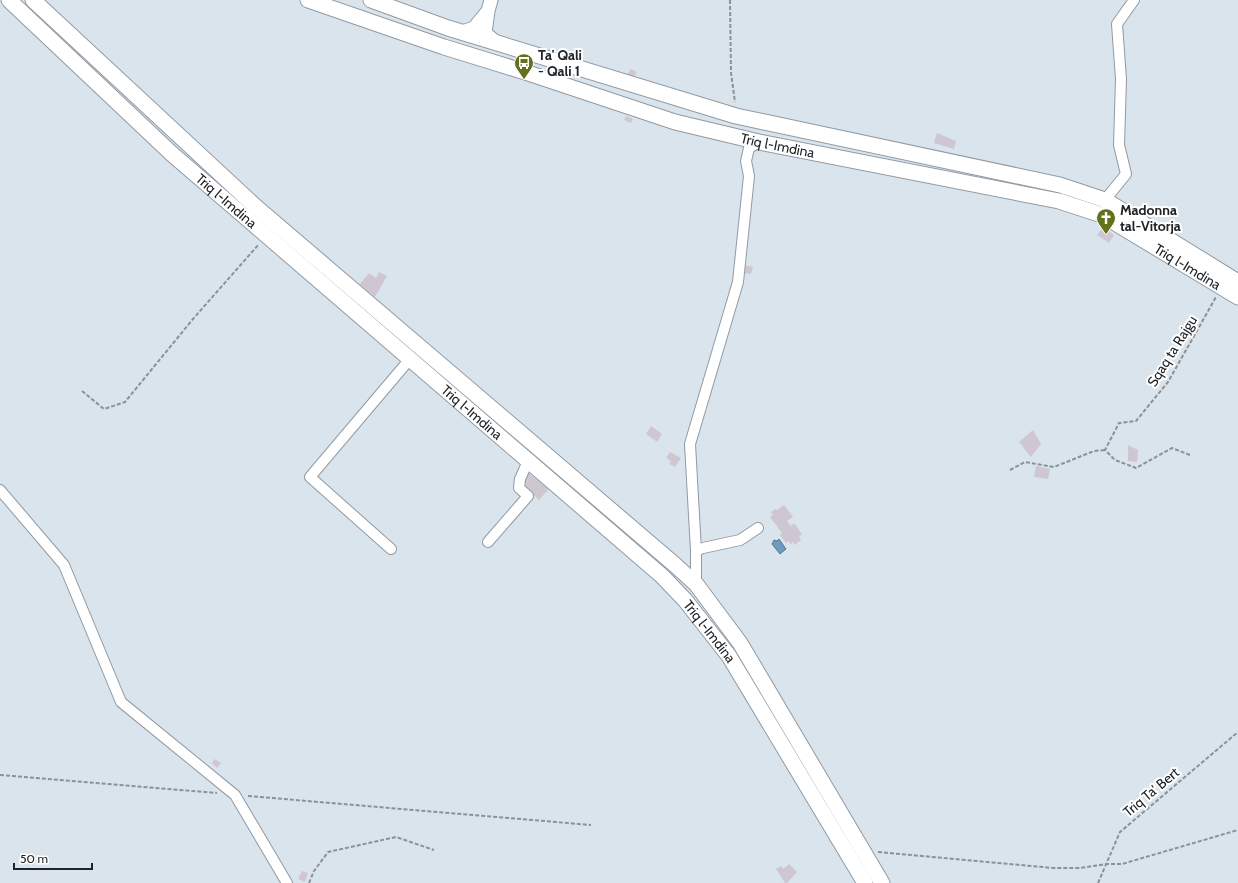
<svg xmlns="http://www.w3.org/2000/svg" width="1238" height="883" font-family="Cabin,sans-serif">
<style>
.water{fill:#6a9dbb;stroke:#54798f}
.building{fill:#cec7d2}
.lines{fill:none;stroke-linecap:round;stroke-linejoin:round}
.minor-casing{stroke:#919aa3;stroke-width:12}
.major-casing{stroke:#919aa3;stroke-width:15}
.highway-casing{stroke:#919aa3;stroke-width:17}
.path{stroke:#8a9298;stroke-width:2;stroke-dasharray:4 2;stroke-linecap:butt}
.minor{stroke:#fff;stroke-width:10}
.major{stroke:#fff;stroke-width:13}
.highway{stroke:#fff;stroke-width:15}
.labels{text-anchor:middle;stroke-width:4;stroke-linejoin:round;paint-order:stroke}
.poi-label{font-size:14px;font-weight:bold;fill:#202427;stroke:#fff;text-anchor:start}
.street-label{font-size:14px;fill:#202427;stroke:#fff}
</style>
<rect width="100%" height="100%" fill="#d9e4ed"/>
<!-- water -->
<path class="water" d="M779 539 786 549 780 554 772 544 774 540 777 541Z"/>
<!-- building -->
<path class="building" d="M631 69 637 72 633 78 627 75Z
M626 116 633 119 631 123 624 120Z
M937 133 956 141 954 149 934 143Z
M1103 227 1114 235 1109 243 1097 235Z
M744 265 753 267 751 274 742 273Z
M379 272 387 276 375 297 360 284 369 273 376 278Z
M651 426 662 434 657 442 646 434Z
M1033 430 1041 444 1031 457 1019 442Z
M1128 445 1138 450 1137 462 1128 461Z
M670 452 681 458 675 467 669 464 671 461 666 458Z
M1036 466 1050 469 1048 479 1034 477Z
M527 472 549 489 539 500 522 484Z
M784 505 793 517 787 521 791 526 794 523 802 534 799 537 801 540 795 545 793 542 791 544 788 541 786 543 780 535 782 533 770 517 773 515 771 512 775 509 777 510Z
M215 759 221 763 217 768 212 763Z
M789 864 797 872 787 883H785L776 869 781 866 783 869Z
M302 871 308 873 305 882 298 879Z"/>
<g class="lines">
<!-- minor casing -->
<g class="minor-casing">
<path id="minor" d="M1105 200 1126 174 1119 145 1121 79 1117 24 1134 0
M0 490 64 565 121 702 235 795 287 883
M488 542 528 496 519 488 520 479 528 461
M391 549 310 477 410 359
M696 551 703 548 740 540 758 528
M696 584V551L690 444 738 282 749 176 746 161 749 148 759 142"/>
</g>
<!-- major casing -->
<g class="major-casing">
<path id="major" d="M491 0 488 11 485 33 497 43
M462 32 474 28 488 11"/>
</g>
<!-- highway casing -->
<g class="highway-casing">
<g id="highway">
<path id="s1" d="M9 0 172 154 662 576 685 600 729 656 865 883"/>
<path d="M33 0 256 207 674 564 696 584 740 643 882 883"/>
<path id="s2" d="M308 0 444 47 525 72 675 122 759 142 1059 201 1102 215 1238 297"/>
<path d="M371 0 448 28 736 116 1060 185 1105 200 1238 282"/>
</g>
</g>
<!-- path -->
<path class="path" d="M730 0 731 73 735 102
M82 391 104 409 125 402 193 319 259 244
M1190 455 1172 448 1136 468 1115 460 1105 450 1119 423 1136 421 1168 382 1216 297
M1010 470 1025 462 1054 467 1094 451 1105 450
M0 775 217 793
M248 796 591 825
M878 852 1053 868H1080L1107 864H1122L1238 830
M309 883 314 871 328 852 396 837 434 850
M1098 883 1120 832 1238 732"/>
<!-- minor -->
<use href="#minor" class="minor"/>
<!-- major -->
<use href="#major" class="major"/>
<!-- highway -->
<use href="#highway" class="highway"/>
</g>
<!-- icons -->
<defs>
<g id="bus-pin" transform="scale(1)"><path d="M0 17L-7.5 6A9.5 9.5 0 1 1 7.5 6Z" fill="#64711b" stroke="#fff"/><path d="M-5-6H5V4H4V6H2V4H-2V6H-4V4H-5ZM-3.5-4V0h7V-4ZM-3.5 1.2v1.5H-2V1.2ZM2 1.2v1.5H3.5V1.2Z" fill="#fff"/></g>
<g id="church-pin" transform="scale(1)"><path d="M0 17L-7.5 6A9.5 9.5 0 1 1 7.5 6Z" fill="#64711b" stroke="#fff"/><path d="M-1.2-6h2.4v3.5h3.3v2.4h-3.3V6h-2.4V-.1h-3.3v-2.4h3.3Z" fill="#fff"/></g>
</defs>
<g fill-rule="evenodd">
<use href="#bus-pin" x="524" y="63"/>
<use href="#church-pin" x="1106" y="218"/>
</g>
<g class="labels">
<!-- poi labels -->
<g class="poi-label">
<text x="538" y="60">Ta' Qali<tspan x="538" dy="16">- Qali 1</tspan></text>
<text x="1120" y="215">Madonna<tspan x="1120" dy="16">tal-Vitorja</tspan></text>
</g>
<!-- street labels -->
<g class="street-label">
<text dy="5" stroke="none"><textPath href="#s2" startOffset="492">Triq l-Imdina</textPath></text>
<text dy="5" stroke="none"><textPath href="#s1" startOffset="296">Triq l-Imdina</textPath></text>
<text dy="5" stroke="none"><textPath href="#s2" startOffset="924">Triq l-Imdina</textPath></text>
<text transform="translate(1172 351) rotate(-58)" y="5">Sqaq ta Rajgu</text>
<text dy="5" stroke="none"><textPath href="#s1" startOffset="620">Triq l-Imdina</textPath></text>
<text dy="5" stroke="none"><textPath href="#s1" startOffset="944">Triq l-Imdina</textPath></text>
<text transform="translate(1151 792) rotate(-40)" y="5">Triq Ta' Bert</text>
</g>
</g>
<!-- scale -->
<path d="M14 863v6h78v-6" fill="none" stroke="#202427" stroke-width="2"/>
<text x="20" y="863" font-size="12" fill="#202427" stroke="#ffffff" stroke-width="3" paint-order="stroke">50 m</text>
</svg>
